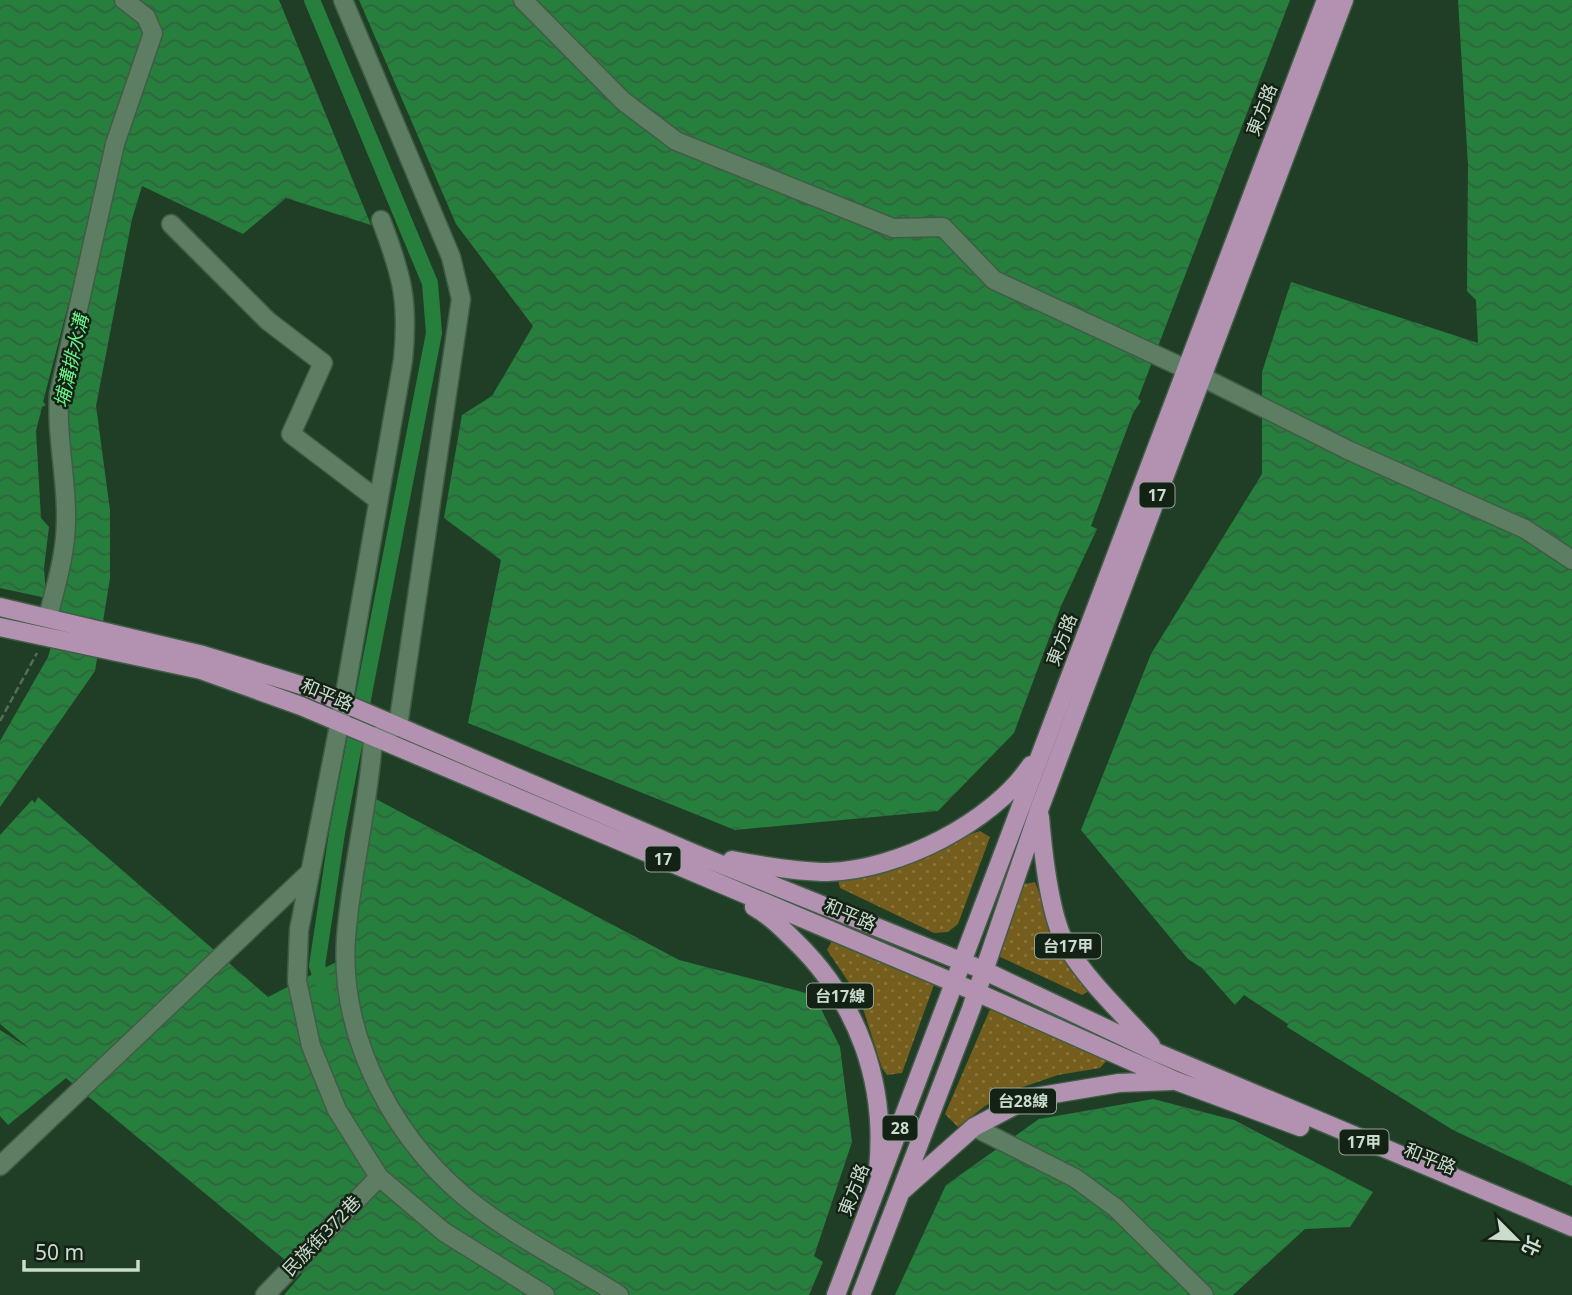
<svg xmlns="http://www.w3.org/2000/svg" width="1572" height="1295" font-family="'Noto Sans','Noto Sans TC',sans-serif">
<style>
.grass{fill:url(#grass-dots)}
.water{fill:url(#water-waves)}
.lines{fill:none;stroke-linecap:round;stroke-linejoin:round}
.canal{stroke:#277f3e;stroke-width:16}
.minor-casing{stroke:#415c46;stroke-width:21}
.major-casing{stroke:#415c46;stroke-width:21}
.path{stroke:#546e58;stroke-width:2.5;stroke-dasharray:7 3.5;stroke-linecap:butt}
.minor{stroke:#5d7e62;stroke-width:18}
.major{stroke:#b291b1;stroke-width:18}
.labels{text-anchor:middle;stroke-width:5;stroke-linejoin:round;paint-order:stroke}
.shield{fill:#142216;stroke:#93a495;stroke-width:2}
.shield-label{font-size:16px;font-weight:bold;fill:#cadccc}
.street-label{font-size:18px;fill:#cadccc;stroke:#142216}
.water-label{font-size:19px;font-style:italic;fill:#68f488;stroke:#142216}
</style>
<defs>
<pattern id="grass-dots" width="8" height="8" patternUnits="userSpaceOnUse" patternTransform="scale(1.75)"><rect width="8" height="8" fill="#755e1d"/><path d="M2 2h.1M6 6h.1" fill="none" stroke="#87743d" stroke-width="1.8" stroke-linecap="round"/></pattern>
<pattern id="water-waves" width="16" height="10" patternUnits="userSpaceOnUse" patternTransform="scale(1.75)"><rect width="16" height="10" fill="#277f3e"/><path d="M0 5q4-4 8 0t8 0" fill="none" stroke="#31643e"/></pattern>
</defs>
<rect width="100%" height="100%" fill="#203e25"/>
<!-- grass -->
<path class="grass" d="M980 831 990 837 958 924 948 932 934 933 840 888 838 880Z
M1035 882 1057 939 1091 990 1082 995 998 956 1024 884Z
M833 939 935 982 902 1073 887 1075 882 1068 860 999 827 950Z
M991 1007 1108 1059 1100 1068 1058 1075 1020 1088 985 1106 958 1127 945 1114Z"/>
<!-- water -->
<path class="water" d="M0 0H279L371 225 286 198 243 234 142 186 132 219 96 406 110 510V578L95 671 0 807V741L48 657 57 625 61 596V406L104 167 43 402 46 405 42 407 36 431 41 518 49 527 44 568 46 598 0 588Z
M359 0H1290L1138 399 1141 401 1133 413 1091 526 1097 529 1061 606 1014 733 938 811 735 830 468 723 501 560 444 518 462 415 492 396 533 326 456 224Z
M1458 0H1572V1186L1453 1130 1287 1027 1288 1024 1244 995 1235 1005 1202 968 1188 959 1081 830 1151 654 1262 474V372L1291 282 1478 343 1476 300 1467 291 1468 165Z
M38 797 268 997 350 955 374 798 679 960 814 995 840 1047 852 1142 814 1256 823 1262 809 1295H284L302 1274 66 1078 8 1125 0 1116V1030L30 1049 0 1024V835L32 800 35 803Z
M1153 1099 1234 1120 1373 1192 1350 1227 1305 1229 1233 1295H895L946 1185 1039 1119Z"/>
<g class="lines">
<!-- canal -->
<path class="canal" d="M312 0 430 283 434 333 337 833 317 966 326 991"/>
<!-- minor casing -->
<g class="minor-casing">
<path id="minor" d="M343 0 451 257 461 299 398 726 373 738C369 805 351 871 346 938 339 1042 398 1147 479 1208 523 1241 573 1266 619 1295
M523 0 623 101 676 141 893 228 943 227 994 280 1186 369 1348 450 1525 529 1572 560
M381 220C402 275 409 301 403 360L343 705 299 930 297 981 311 1046 337 1110 379 1177 444 1232 545 1295
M171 224 268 321 323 363 291 434 378 500
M48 617C56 585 66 553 66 520 67 478 56 437 59 394L115 144 153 33 146 17 124 0
M974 1127 1075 1178 1116 1208 1204 1295
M0 1166 309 873
M265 1295 379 1177"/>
</g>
<!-- major casing -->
<g class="major-casing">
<path id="major" d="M0 607 203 655 304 686 693 853 983 970 1158 1053 1572 1227
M0 627 201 670 301 706 976 992 1176 1081 1300 1127
M1040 817C1043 852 1049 914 1066 945 1088 982 1122 1013 1151 1045
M732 860C763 866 797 872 828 872 898 870 992 823 1031 765
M754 907C770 916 782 928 795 941 858 1002 887 1083 878 1170
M903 1190 974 1127 1029 1098 1119 1083 1172 1081
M836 1295 1326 0
M861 1295 971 1009 1039 810 1344 0"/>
</g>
<!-- path -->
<path class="path" d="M0 721 37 653"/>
<!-- minor -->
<use href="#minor" class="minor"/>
<!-- major -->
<use href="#major" class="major"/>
</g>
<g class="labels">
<!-- shield labels -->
<g class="shield">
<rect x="1139.5" y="482.5" width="35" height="25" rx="5"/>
<rect x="645.5" y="846.5" width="35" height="25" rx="5"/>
<rect x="1035" y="933.5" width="66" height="25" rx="5"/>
<rect x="807" y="983.5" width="66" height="25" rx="5"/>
<rect x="990" y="1088.5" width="66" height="25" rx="5"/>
<rect x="882.5" y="1115.5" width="35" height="25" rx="5"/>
<rect x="1339.5" y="1129.5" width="49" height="25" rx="5"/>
</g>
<g class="shield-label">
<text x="1157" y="501">17</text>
<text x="663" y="865">17</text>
<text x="1068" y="952">台17甲</text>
<text x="840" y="1002">台17線</text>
<text x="1023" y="1107">台28線</text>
<text x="900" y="1134">28</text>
<text x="1364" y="1148">17甲</text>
</g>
<!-- street labels -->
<g class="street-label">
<text transform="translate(1262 110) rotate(-69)" y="6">東方路</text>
<text transform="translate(1062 640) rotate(-69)" y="6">東方路</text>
<text transform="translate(327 695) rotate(23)" y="6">和平路</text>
<text transform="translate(850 915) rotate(23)" y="6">和平路</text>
<text transform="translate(1430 1159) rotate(22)" y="6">和平路</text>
<text transform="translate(854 1190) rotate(-69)" y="6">東方路</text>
<text transform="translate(322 1236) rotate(-46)" y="6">民族街372巷</text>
</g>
<!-- water labels -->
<g class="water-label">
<text transform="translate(71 361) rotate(-77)" y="7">埔溝排水溝</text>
</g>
</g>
<!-- north arrow -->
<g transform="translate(1516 1239) rotate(114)" stroke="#142216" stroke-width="5" paint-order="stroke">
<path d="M0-5L12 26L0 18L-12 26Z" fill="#cadccc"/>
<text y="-10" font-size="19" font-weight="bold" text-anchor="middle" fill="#cadccc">北</text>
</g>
<!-- scale -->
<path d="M24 1260v10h114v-10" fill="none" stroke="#cadccc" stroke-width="3.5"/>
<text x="35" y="1260" font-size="21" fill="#cadccc" stroke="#142216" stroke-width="5" paint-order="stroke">50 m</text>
</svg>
